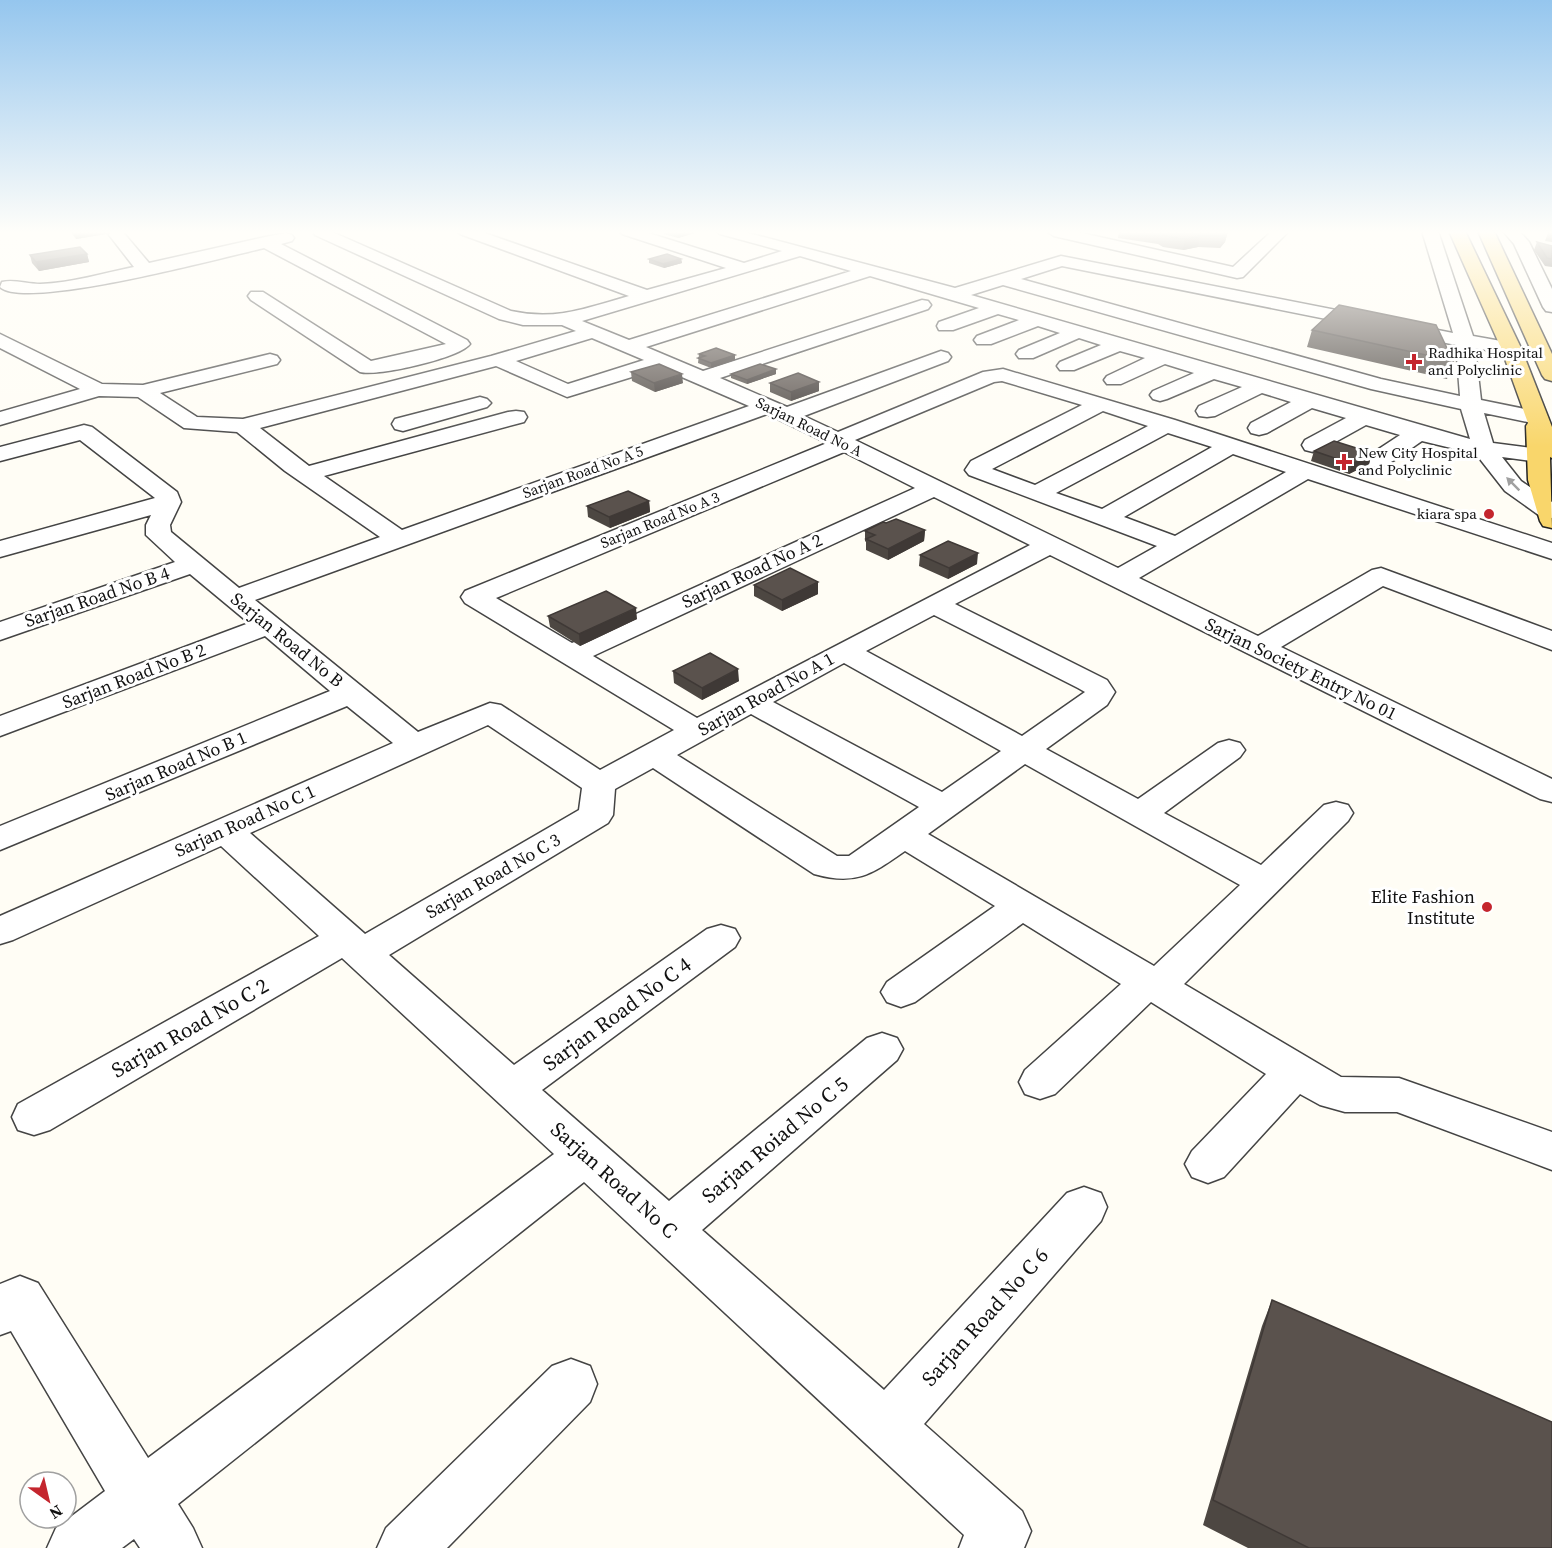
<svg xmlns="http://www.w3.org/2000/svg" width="1552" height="1548" font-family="'Source Serif 4',serif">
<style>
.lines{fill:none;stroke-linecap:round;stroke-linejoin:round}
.minor-casing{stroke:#444;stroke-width:3}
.major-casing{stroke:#222;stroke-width:3}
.minor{fill:#fff;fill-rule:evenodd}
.major{fill:#f9d66b;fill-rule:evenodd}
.wall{fill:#4d4742}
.shaded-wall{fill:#3f3936}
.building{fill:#5a524d;stroke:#3f3936;stroke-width:1.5}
.oneway{fill:#a0a0a0}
.poi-dot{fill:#c4262e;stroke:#fff;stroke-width:2}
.labels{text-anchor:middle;stroke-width:6;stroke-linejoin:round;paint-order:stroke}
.far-poi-label{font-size:15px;fill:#111;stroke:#fff;text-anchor:start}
.far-street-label{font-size:15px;fill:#111;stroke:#fff}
.street-label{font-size:18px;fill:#111;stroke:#fff}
.poi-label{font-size:18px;fill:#111;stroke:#fff;text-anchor:end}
.near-street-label{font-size:21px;fill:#111;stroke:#fff}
</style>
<rect width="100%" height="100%" fill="#fffdf5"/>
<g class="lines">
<!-- minor casing -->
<g class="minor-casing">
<path id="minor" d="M106 231H122L149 263 265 237 286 233 292 235 294 238 292 241 281 244 467 340 470 344C460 358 377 377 360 372L251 300 248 296 251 292H263L371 361 446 344 264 248C224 257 25 311 0 287L2 282C14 279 27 284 40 284 72 283 103 273 134 267Z
M313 231H330L511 311C556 321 586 308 629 296L460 234 457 231H479L647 290 726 268 622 234 619 231H642L744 263 782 251 720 234 717 231H741L955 288 1061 256 1453 333 1422 231H1438L1473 336 1518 344 1521 348 1518 352 1511 354 1475 348 1481 400 1545 413 1548 418 1545 423 1537 424 1484 413 1493 443 1547 450 1550 455 1547 460 1539 462 1502 457 1521 481 1552 502V518L1540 516 1505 491 1476 454 1422 441C1406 451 1387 471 1368 466L1365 461 1368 456 1400 435 1366 425 1321 450 1313 452 1305 450 1302 445 1305 440 1346 418 1312 408 1267 433 1259 435 1251 433 1248 428 1251 423 1291 402 1262 393 1215 416 1207 417 1199 416 1196 411 1199 406 1242 387 1214 379 1167 399 1160 401 1153 399 1150 395 1153 391 1194 373 1165 364 1121 384H1107L1104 380 1107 376 1145 358 1120 351 1074 370H1060L1057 366 1060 362 1101 345 1079 338 1033 358H1019L1016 354 1019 350 1060 333 1038 326 991 344H977L974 340 977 336 1019 320 998 314 953 330H939L937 326 939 322 979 308 870 276 646 347 703 371 922 300 928 301 931 305 928 309 720 378 787 407 941 351 948 353 951 357 948 361 804 416 838 432 983 372 1003 369 1175 420 1552 543V559L1308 479 1139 578 1258 636 1372 570 1381 568 1552 631V650L1383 586 1281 647 1552 779V802L1540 799 1050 555 955 604 1107 680 1115 692 1107 705 1046 749 1138 799 1218 743 1229 740 1240 743 1245 750 1240 757 1164 813 1261 865 1324 805 1336 802 1348 805 1353 813 1348 821 1184 984 1341 1077 1399 1078 1552 1132V1170L1397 1112H1345L1320 1105 1300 1094 1224 1177 1208 1183 1192 1177 1185 1164 1192 1151 1266 1074 1151 1002 1055 1094 1040 1099 1025 1094 1019 1082 1025 1070 1121 984 1023 923 915 1002 901 1007 887 1002 881 992 887 982 995 906 905 851C872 874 856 886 814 874L653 768 615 789 613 815 608 823 389 955 514 1065 707 929 721 925 735 929 740 938 735 947 542 1090 669 1201 867 1038 882 1033 897 1038 903 1049 897 1060 702 1230 884 1390 1067 1193 1084 1187 1101 1193 1107 1207 1101 1221 924 1424 1022 1511 1031 1531 1024 1548H959L964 1535 584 1182 178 1504 193 1528 202 1548H140L134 1539 122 1548H47L56 1528 105 1491 11 1331 0 1335V1284L20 1276 38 1283 148 1458 554 1154 342 958 50 1130 34 1135 18 1130 12 1117 18 1104 319 936 221 846 13 940 0 944V916L393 743 347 706 0 850V826L330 691 265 636 0 736V716L249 623 190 574 0 640V622L175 562 146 535V525L151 515 0 557V541L155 498 80 440 0 461V447L84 425 92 427 177 492 181 502 170 525 171 532 239 588 380 537 285 471 237 432 184 428 138 397 99 396 0 425V412L80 389 0 348V334L102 384 143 385 270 354 277 356 280 360 277 364 160 393 197 417 243 419 491 356 576 331 562 325H523L499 319 315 235ZM800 256 851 271 629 340 582 321ZM1062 266 1456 345 1460 396 1381 379 1021 279ZM1003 285 1371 389 1461 409 1470 439 971 295ZM592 338 644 360 568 384 516 361ZM496 366 567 397 661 368 749 406 402 530 324 476 524 422 527 417 524 412 516 411 508 412 309 466 260 428ZM1002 381 1082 405 971 461 965 470 969 475 1157 546 1118 568 855 440 994 382ZM1103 411 1148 426 1035 485 992 469ZM767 414 827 443 465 591 461 597 465 603 674 730 600 770 501 705 490 703 418 732 255 600ZM1168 433 1212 447 1102 509 1056 493ZM844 452 915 488 572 643 496 598ZM1233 454 1286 472 1175 536 1124 517ZM934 497 1030 545 697 718 593 656ZM934 615 1078 688 1085 692 1022 736 866 651ZM844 663 1001 751 942 792 773 702ZM751 714 919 807 849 856H837L677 755ZM488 725 582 788 579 810 365 934 250 833ZM1025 764 1240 885 1154 966 928 834Z
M1046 231H1073L1233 267 1272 231H1289L1243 277 1237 278 1054 236Z
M1503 231H1519L1529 242 1552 289V312L1546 311 1543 307 1514 244Z
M480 397 487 399 491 403 487 407 403 431 395 429 392 424 395 419Z
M571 1359 590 1366 597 1384 590 1402 447 1548H377L386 1528 552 1366Z"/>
</g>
<!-- major casing -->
<g class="major-casing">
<path id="major" d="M1449 231H1465L1521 348 1552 427V458L1550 457 1552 528 1543 526 1540 521 1528 480 1526 426 1528 423 1501 348Z
M1478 231H1494L1552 354V381L1545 379 1542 375Z"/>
</g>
<!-- minor -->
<use href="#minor" class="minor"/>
<!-- major -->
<use href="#major" class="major"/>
</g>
<!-- wall -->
<path class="wall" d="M70 231H111L112 233 76 239Z
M664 231H702L678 238 664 234Z
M1119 231H1228L1225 242 1220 248 1198 247 1183 250 1163 247 1158 244 1118 238Z
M1552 231V242L1545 241 1548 233Z
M1537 242 1552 246V267L1545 266 1534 250Z
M87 254 89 262 39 271 32 263 30 255Z
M649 259H681L682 263 664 268 649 263Z
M1312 330 1453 361 1447 379 1307 347Z
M699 354 735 355V360L711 368 698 363Z
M631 372 683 383 655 392 632 381Z
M731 374H776L747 384 731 378Z
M819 382V391L791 401 770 392V383Z
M1314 451 1372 453 1369 464 1349 474 1311 461Z
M649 501 650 512 610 528 588 517 587 506Z
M886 523 925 530 924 541 888 560 866 550V542L865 541V531Z
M920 555 977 564 948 579 919 566Z
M754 585 818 594 782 611 754 596Z
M548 616 637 619 580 646 550 627Z
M673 671 739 681 702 700 674 683Z
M1272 1300 1552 1548H1248L1203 1525 1262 1326Z"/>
<!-- shaded-wall -->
<path class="shaded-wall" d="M74 231H111L112 233 76 239Z
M690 231H702L678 238V234Z
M1223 231H1228L1225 242 1220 248Z
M1200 236 1198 247 1183 250 1185 239Z
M87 254 89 262 39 271 36 262Z
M681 259 682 263 664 268 663 264Z
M735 355V360L711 368V363Z
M776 369V374L747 384V380Z
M682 374 683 383 655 392 654 383Z
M819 382V391L791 401V392Z
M1372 453 1369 464 1349 474 1352 464Z
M649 501 650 512 610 528 609 517Z
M925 530 924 541 888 560V549Z
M978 553 977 564 948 579 949 568Z
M818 582V594L782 611V600Z
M636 608 637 619 580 646 579 634Z
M738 669 739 681 702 700V688Z"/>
<!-- building -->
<path class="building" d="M666 231H690L678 234Z
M1148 231H1228L1222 236H1200L1185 239 1165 236 1160 232Z
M1537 242 1552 246V259L1547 258Z
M80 247 87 254 36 262 30 255Z
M667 254 681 259 663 264 649 259Z
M1339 305 1436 325 1453 361 1312 330Z
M716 348 735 355 711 363 698 358 705 356 699 354Z
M659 364 682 374 654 383 631 372Z
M760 364 776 369 747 380 731 374Z
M798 373 819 382 791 392 770 383Z
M1334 441 1372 453 1352 464 1314 451Z
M628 491 649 501 609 517 587 506Z
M896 519 925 530 888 549 866 539 875 535 865 531 883 522 886 523Z
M948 541 978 553 949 568 920 555Z
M790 568 818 582 782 600 754 585Z
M606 591 636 608 579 634 548 616Z
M710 653 738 669 702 688 673 671Z
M1272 1300 1552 1422V1548H1309L1213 1500Z"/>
<!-- one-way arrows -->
<defs><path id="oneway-solid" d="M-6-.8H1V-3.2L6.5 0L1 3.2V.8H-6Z" transform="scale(1.5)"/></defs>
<use class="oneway" href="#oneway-solid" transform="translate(1513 484) rotate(-135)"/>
<!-- sky -->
<linearGradient id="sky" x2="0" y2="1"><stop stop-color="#95c6ee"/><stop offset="0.52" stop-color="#fffefa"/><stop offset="1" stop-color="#fffefa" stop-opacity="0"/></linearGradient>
<rect width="1552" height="447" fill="url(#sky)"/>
<!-- markers -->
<g class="poi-dot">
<path d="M1411 353h6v6h6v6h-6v6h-6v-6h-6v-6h6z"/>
<path d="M1341 453h6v6h6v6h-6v6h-6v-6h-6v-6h6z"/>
<circle cx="1489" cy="514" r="6"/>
<circle cx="1487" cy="907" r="6"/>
</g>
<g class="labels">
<!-- far-poi labels -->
<g class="far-poi-label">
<text x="1428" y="358">Radhika Hospital<tspan x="1428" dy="17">and Polyclinic</tspan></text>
<text x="1358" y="458">New City Hospital<tspan x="1358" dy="17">and Polyclinic</tspan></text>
<text x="1477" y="519" text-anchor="end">kiara spa</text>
</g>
<!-- far-street labels -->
<g class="far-street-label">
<text transform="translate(809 427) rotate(26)" y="5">Sarjan Road No A</text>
<text transform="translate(583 472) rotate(-20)" y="5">Sarjan Road No A 5</text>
<text transform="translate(660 520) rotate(-22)" y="5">Sarjan Road No A 3</text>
</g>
<!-- street labels -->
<g class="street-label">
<text transform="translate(752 571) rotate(-25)" y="6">Sarjan Road No A 2</text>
<text transform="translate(97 597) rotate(-19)" y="6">Sarjan Road No B 4</text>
<text transform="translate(287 640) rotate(39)" y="6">Sarjan Road No B</text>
<text transform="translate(1301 669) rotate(26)" y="6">Sarjan Society Entry No 01</text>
<text transform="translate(134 676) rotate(-21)" y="6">Sarjan Road No B 2</text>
<text transform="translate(766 694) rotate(-29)" y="6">Sarjan Road No A 1</text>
<text transform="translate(176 766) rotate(-23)" y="6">Sarjan Road No B 1</text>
<text transform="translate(245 821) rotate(-24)" y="6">Sarjan Road No C 1</text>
<text transform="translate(493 876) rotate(-30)" y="6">Sarjan Road No C 3</text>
</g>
<!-- poi labels -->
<g class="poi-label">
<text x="1475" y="903">Elite Fashion<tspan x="1475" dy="21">Institute</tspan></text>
</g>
<!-- near-street labels -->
<g class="near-street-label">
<text transform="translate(617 1014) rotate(-36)" y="7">Sarjan Road No C 4</text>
<text transform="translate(190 1028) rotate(-30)" y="7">Sarjan Road No C 2</text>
<text transform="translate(775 1140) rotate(-40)" y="7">Sarjan Roiad No C 5</text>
<text transform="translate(614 1180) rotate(42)" y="7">Sarjan Road No C</text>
<text transform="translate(985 1317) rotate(-48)" y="7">Sarjan Road No C 6</text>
</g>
</g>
<!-- north arrow -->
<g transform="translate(48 1500) rotate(146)"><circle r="28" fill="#ffffff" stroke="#a0a0a0" stroke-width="1.5"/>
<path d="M0-4.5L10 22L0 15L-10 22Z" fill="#c4262e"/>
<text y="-9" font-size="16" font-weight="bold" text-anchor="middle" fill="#111111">N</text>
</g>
</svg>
